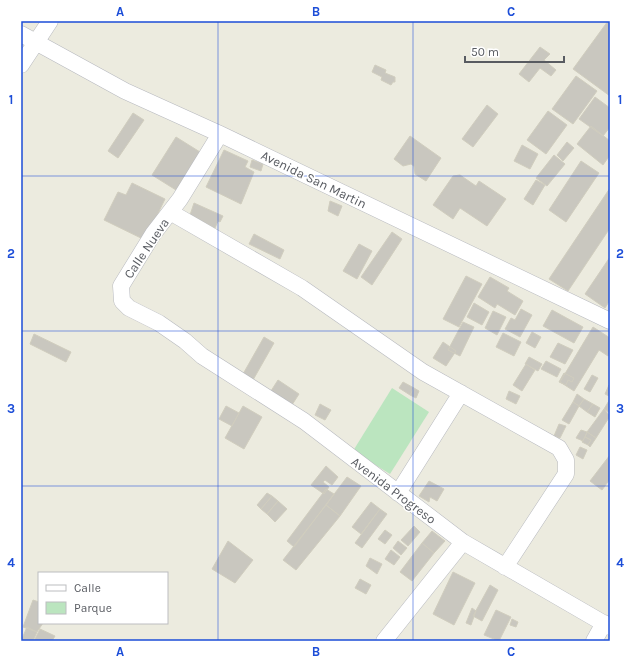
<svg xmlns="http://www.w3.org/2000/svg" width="631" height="662" font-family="Karla,sans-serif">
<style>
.green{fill:#bbe5bf}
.building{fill:#c9c7bf;stroke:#d0cdbe}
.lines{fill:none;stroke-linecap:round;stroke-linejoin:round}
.minor-casing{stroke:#b7b9bf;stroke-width:17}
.minor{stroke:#fff;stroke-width:16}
.grid{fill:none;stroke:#1d4ed8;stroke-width:1;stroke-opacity:0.55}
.labels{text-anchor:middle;stroke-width:3;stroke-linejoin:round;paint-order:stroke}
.street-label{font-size:13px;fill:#585b61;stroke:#fff}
.neatline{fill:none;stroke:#1d4ed8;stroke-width:1.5}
.grid-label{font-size:13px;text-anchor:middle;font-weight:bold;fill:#1d4ed8}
</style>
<rect width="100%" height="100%" fill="#ecebdf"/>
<!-- green -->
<path class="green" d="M392 388 429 412 390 474 353 451Z"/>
<!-- building -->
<path class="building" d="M608 21H610V96L573 69Z
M540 47 550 54 544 60 556 70 551 76 540 68 529 82 519 74Z
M375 65 386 70 385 73 395 77V82H393L391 85 381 80 382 77 372 72Z
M576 76 597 91 573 124 552 109Z
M595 97 610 108V127L603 136 579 119Z
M487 105 498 114 473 147 462 139Z
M548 111 567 125 546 154 527 140Z
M133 113 144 120 118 158 108 151Z
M591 126 610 141V155L603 165 577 144Z
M410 136 441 158 426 181 415 174 414 166 411 164 403 166 394 159Z
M176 137 200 152 176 190 152 175Z
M567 142 574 148 563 161 557 155Z
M522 145 538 154 530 169 514 161Z
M224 150 248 161 245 167 254 172 241 204 206 187Z
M554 155 565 164 547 186 536 178Z
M252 160 263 164 261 171 250 167Z
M581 161 599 173 566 222 549 210Z
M460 175 476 186 479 181 506 199 487 226 460 208 453 219 433 205 453 176Z
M536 180 545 185 533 205 524 199Z
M132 183 165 199 145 240 104 220 118 192 126 195Z
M610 188V228L568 291 549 279Z
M330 201 342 206 338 216 328 211Z
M194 203 223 216 220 222 218 221 215 228 190 215Z
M392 232 402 239 372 285 361 277Z
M254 234 284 250 280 259 249 244Z
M359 244 372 251 357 279 343 271Z
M610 257V300L605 308 585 294Z
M466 276 482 284 459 327 443 319Z
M490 277 509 288 507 291 523 301 515 315 497 304 495 308 478 297Z
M474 303 489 312 482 325 467 317Z
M521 309 532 315 520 337 505 329 511 318 515 320Z
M552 310 583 327 574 343 543 326Z
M493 311 506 317 497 335 485 328Z
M463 322 474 327 460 356 448 350Z
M593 327 610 338V352L608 356 599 350 574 391 560 382Z
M532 332 541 337 535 348 526 343Z
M503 333 521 342 514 356 496 347Z
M34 334 71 352 66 362 30 344Z
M264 337 274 343 253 380 243 374Z
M443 342 456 351 446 366 433 358Z
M558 343 573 350 565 364 550 357Z
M529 357 542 364 538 371 525 364Z
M546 361 561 369 557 377 541 369Z
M526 364 535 370 522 391 513 385Z
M564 373 574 378 572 382 568 380 566 385 559 382Z
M592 375 598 378 590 392 584 389Z
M278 380 299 394 290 408 269 394Z
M403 382 414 388 410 395 399 388Z
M609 385 610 394 609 396 605 394Z
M414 388 419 391 416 398 410 395Z
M509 391 520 396 516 404 506 399Z
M577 394 584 399 579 406 573 402Z
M584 399 593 404 587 412 579 406Z
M610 399V413L604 409Z
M573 402 579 406 569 424 562 420Z
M320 404 331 410 325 420 315 415Z
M593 404 600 408 595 417 587 412Z
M226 406 239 413 232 426 219 419Z
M243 406 262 417 244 449 225 438Z
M604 409 610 416 596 438 587 432Z
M559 424 566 426 560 438 554 436Z
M581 430 587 432 583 441 576 438Z
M587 432 596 438 590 447 588 445 591 440 585 437Z
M585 437 591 440 588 445 582 442Z
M580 447 587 450 583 459 576 455Z
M610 455V479L602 490 590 481Z
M326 466 338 477 332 485 325 480 323 482 329 487 324 494 311 485Z
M347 477 361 486 340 516 326 505Z
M429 481 444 489 437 501 430 497 429 502 419 496Z
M326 489 334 494 294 547 287 541Z
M267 493 272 496 261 509 257 505Z
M272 496 278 501 267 514 261 509Z
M278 501 287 509 275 522 267 514Z
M371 502 380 509 361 534 352 527Z
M326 505 340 516 296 570 283 560Z
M380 509 387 514 362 548 355 543Z
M414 526 420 532 408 546 401 540Z
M385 530 392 535 385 544 378 539Z
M432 531 445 541 434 553 422 543Z
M228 541 253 560 235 583 212 569Z
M398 541 407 548 401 555 393 548Z
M422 543 434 553 412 581 400 572Z
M391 550 400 557 394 565 385 559Z
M370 558 382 564 377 574 366 566Z
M453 572 475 583 454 625 433 614Z
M360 579 371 585 366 594 355 588Z
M490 585 498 590 482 621 473 616Z
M33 600 39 602V623H43L37 632 23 627Z
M472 608 476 611 471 625 466 623Z
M496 610 511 617 499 641 484 635Z
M512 619 518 622 516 627 510 625Z
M27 627 37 632 33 641H21Z
M40 629 55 636 52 641H34Z"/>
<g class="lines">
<!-- minor casing -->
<g class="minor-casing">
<path id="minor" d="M21 34 125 91 220 134 610 321
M21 65 50 21
M220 134 180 199 153 234 121 286 122 301 129 308 159 323 185 341 202 356 304 421 463 542 610 627
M170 212 302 288 423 372 559 448 566 460V474L505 567
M398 493 461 393
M384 641 463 542
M594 641 604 623"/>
</g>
<!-- minor -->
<use href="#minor" class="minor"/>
</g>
<!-- grid -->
<path class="grid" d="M218 21V641M413 21V641M21 176H610M21 331H610M21 486H610"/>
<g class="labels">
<!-- street labels -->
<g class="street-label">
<text transform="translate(314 179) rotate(26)" y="5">Avenida San Martin</text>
<text transform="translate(146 248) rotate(-56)" y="5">Calle Nueva</text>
<text transform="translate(394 490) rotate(37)" y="5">Avenida Progreso</text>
</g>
</g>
<!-- border -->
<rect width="631" height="662" fill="none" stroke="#ffffff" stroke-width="44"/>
<!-- legend -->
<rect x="38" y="572" width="130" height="52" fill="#ffffff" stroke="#bcbdc0"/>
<rect x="46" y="585" width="20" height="6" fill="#ffffff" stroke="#bcbdc0"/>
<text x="74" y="592" font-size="12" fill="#585b61">Calle</text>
<rect x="46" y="602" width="20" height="12" fill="#bbe5bf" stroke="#bcbdc0"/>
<text x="74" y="612" font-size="12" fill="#585b61">Parque</text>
<!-- scale -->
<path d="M465 56v6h99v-6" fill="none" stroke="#585b61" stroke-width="2"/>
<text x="471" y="56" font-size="12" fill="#585b61" stroke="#ffffff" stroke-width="3" paint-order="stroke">50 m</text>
<rect x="22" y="22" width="587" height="618" class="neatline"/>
<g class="grid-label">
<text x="120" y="16">A</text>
<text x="316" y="16">B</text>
<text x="511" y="16">C</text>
<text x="11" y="104">1</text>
<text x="620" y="104">1</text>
<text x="11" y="258">2</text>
<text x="620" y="258">2</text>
<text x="11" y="413">3</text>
<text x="620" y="413">3</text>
<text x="11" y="567">4</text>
<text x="620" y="567">4</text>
<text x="120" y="656">A</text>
<text x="316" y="656">B</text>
<text x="511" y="656">C</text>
</g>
</svg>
